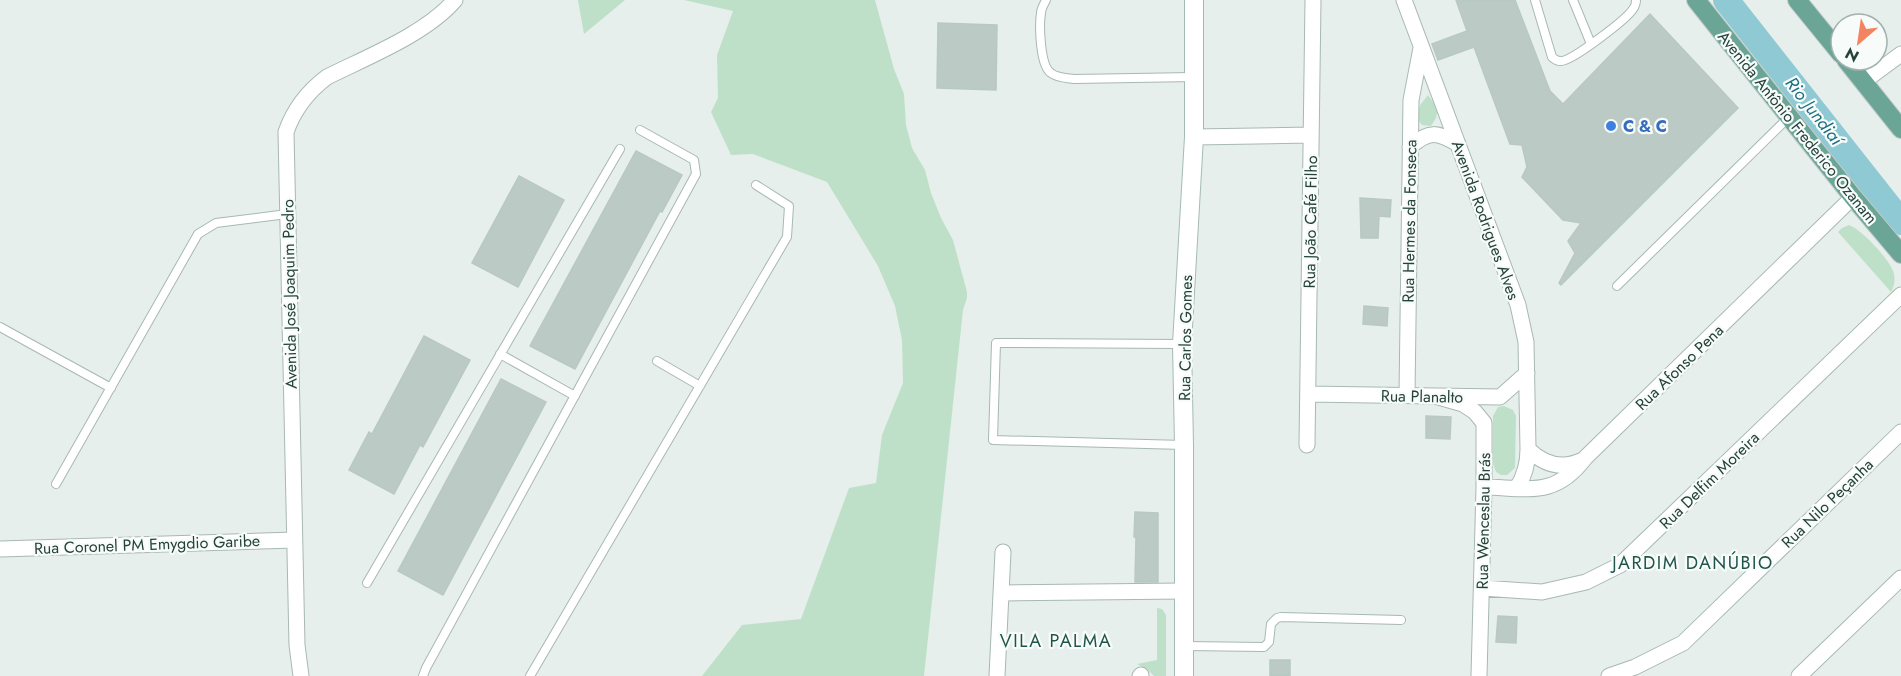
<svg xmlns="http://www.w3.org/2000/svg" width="1901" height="676" font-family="Jost,sans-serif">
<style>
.green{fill:#bfe0c8}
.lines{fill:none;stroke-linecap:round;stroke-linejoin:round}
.river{stroke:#8ec9d4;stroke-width:26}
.building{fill:#bbcac4;stroke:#b8c9c2;stroke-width:1.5}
.service-casing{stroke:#a8b8b2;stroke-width:10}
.minor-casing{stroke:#a8b8b2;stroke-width:17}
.secondary-casing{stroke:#a4bbb3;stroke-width:20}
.primary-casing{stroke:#c2cac8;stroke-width:20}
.service{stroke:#fff;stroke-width:8}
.minor{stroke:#fff;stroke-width:15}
.secondary{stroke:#fff;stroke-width:18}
.primary{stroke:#6aa596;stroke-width:18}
.shop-dot{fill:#3f7fe0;stroke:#f7fbf9;stroke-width:2}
.labels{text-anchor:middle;stroke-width:4.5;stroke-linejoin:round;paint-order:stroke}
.shop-label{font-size:16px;font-weight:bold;fill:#366cbe;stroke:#f7fbf9;text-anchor:start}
.street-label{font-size:16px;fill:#24423a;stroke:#f7fbf9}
.water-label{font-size:18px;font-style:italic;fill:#1c6f80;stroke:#f7fbf9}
.neighbourhood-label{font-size:18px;letter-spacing:1.5px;fill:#1f5548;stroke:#f7fbf9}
</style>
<rect width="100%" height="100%" fill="#e6efeb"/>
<!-- green -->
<path class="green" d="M578 0H625L584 34Z
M684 0H875L894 69 904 94 906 125 912 148 925 170 931 193 941 218 953 240 967 292V298L963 310 924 676H702L742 625 801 619 849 488 876 483 882 435 903 383 902 340 895 306 878 266 827 182 753 154 731 155 711 112 718 98 717 55 733 11Z
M1428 95 1438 109 1436 118 1431 126 1422 125 1415 116 1421 104Z
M1849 225C1861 229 1887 257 1892 269 1896 276 1895 285 1891 292L1838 232 1842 228Z
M1504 406 1513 410 1516 416 1515 468 1507 475H1501L1496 472 1493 464V416L1498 407Z
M1157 608 1162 609 1166 615V676H1154L1148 670 1137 664 1157 660Z"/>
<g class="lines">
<!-- river -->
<path class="river" d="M1726 0 1901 222"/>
</g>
<!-- building -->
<path class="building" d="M1456 0H1515L1550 91 1563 104 1650 14 1738 108 1561 285 1559 283 1575 253 1568 241 1581 223 1563 220 1522 177 1527 167 1522 145 1510 144 1474 47 1438 60 1432 44 1467 31Z
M938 23 997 25 996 90 937 88Z
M636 151 682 175 662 212 660 211 575 369 530 346Z
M519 176 564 200 518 287 472 263Z
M1360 198 1391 200 1390 217 1379 216 1378 238H1361Z
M1364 306 1388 308 1387 326 1363 324Z
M424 336 470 360 423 447 420 445 394 494 349 470 369 432 372 434Z
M501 379 546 402 443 595 398 571Z
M1426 416 1451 417 1450 439 1426 438Z
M1135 512 1158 513V582H1135L1136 537H1134Z
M1498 616 1517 617 1516 643 1496 642Z
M1270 660H1290V676H1270Z"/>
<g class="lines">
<!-- service casing -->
<g class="service-casing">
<path id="service" d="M1046 0C1044 4 1041 9 1041 13 1039 26 1040 66 1051 73 1057 78 1067 78 1074 79L1193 77
M1535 0 1552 57C1556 60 1556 61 1561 61 1572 61 1627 19 1633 9 1635 7 1636 2 1636 0
M1573 0 1591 44
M1617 286 1789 117
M0 327 111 388
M1181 344 996 343 993 440 1184 445
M500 354 575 396
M657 361 700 386
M56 484 198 234 216 223 287 214
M367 583 620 149
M1185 646 1264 647 1269 642 1271 624 1277 618 1281 617 1401 620
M423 676 426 668 696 174 694 160 640 130
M530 676 787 237 789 206 756 185"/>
</g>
<!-- minor casing -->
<g class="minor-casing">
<path id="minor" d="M1404 0 1518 305 1526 342 1528 449C1528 464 1525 475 1517 488
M1863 82 1901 54
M1194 137 1311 135
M1410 147C1429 130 1437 132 1458 144
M1308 394 1500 397 1527 373
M1407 395 1411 100 1421 48
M1435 396 1463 404 1475 412 1484 423V487L1479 676
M1307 445 1313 0
M1528 449C1544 465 1562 470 1583 460
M1484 487C1528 488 1555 498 1585 458L1853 197
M0 549 294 540
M1482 588 1542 592 1586 582 1620 565 1901 295
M1002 593 1184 591
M301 676 297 645 286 132C294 109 307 92 327 77 367 57 426 34 455 0
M997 676 1003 552
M1140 676 1141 675
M1609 676 1635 667 1683 643 1901 432
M1799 676 1901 578"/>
</g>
<!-- secondary casing -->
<g class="secondary-casing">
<path id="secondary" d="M1184 676V445L1182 344 1194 137V0"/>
</g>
<!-- primary casing -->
<g class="primary-casing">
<path id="primary" d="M1696 0 1853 197 1901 254
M1797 0 1841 54
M1846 60 1901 129"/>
</g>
<!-- service -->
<use href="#service" class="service"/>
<!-- minor -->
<use href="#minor" class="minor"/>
<!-- secondary -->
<use href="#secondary" class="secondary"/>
<!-- primary -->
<use href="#primary" class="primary"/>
</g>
<!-- markers -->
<circle class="shop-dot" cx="1611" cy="126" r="6"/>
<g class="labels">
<!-- shop labels -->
<g class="shop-label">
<text x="1623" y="132">C &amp; C</text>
</g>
<!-- street labels -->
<g class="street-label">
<text transform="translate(1798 127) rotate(51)" y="6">Avenida Antônio Frederico Ozanam</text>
<text transform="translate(1486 220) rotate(70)" y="6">Avenida Rodrigues Alves</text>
<text transform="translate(1409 221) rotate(-89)" y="6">Rua Hermes da Fonseca</text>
<text transform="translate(1310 222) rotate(-89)" y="6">Rua João Café Filho</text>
<text transform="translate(289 294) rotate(-91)" y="6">Avenida José Joaquim Pedro</text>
<text transform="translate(1185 338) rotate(-89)" y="6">Rua Carlos Gomes</text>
<text transform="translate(1679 367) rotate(-44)" y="6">Rua Afonso Pena</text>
<text transform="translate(1422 396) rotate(1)" y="6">Rua Planalto</text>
<text transform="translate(1709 480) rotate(-44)" y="6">Rua Delfim Moreira</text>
<text transform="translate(1827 503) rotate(-44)" y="6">Rua Nilo Peçanha</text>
<text transform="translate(1483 521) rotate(-89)" y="6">Rua Wenceslau Brás</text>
<text transform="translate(147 544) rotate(-2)" y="6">Rua Coronel PM Emygdio Garibe</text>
</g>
<!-- water labels -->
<g class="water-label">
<text transform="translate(1814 111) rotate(52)" y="6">Rio Jundiaí</text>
</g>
<!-- neighbourhood labels -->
<g class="neighbourhood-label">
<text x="1693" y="569">JARDIM DANÚBIO</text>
<text x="1056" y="647">VILA PALMA</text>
</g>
</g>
<!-- north arrow -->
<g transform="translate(1859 42) rotate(209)"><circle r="28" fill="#f7fbf9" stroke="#a3b1ad" stroke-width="1.5"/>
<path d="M0-4.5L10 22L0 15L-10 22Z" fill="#f4845f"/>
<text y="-9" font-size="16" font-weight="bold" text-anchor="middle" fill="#24423a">N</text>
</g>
</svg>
